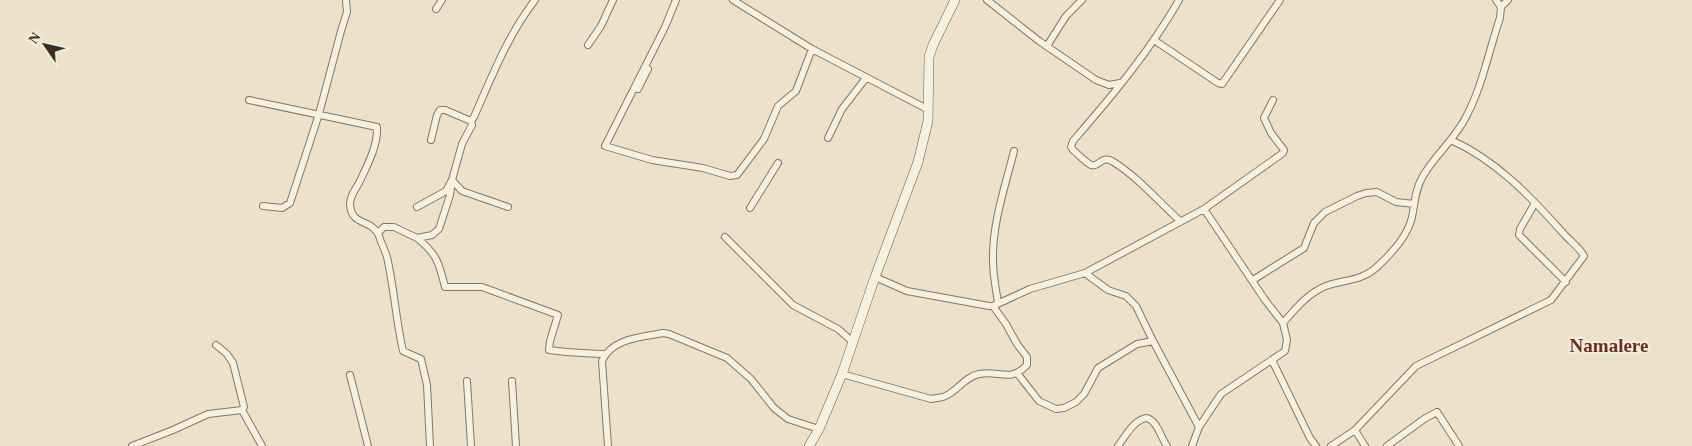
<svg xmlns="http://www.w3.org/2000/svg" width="1692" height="446" font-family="Georgia,serif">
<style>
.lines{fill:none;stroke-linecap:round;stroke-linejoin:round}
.street-casing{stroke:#887561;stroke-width:8}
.secondary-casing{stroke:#6a5743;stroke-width:10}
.street{stroke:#f7f0df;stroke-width:6}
.secondary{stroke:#f7f0df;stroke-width:9}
.labels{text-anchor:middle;stroke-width:4;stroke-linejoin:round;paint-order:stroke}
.quarter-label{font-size:19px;font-weight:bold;fill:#633225;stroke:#f4ecdb}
</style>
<rect width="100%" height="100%" fill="#ece2cc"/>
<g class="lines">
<!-- street casing -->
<g class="street-casing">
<path id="street" d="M676 0 665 27 605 146 652 160 703 168 730 176 737 175 764 139 778 106 796 91 812 49
M733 0 812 49 929 110
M987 0 1039 41 1096 80 1109 85 1120 83
M1179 0C1150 51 1112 96 1073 141L1071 147 1073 150C1078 154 1085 162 1091 165 1099 168 1101 155 1112 161 1138 177 1158 201 1180 221
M1501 7 1508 0
M436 9 442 0
M1154 40 1218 83 1222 84 1280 0
M588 45 601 26 613 0
M1047 46 1066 16 1082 0
M638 89 648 69
M249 100 377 127C378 145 368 164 360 181 356 189 350 195 350 204 351 227 372 218 379 236 381 243 385 250 387 257 394 288 396 320 403 351L421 359 427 385 430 446
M471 121 472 125 462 144 452 180 462 191 508 207
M828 138 842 109 866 78
M431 140 437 115 440 110H445L471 121 474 117C492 76 508 35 535 0
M1535 203 1520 229 1519 235 1566 282
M263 206 282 208 290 203 319 114 341 31 347 12 346 0
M750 208 778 163
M378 233 384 227H394L417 238 432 235 439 229 450 195 452 180 446 191 417 207
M725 237 793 305 838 329 853 342
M417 238C437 254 439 263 445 287H482L558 315 550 341 549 350C568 353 586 353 605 354
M1085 273 1108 290 1126 296 1136 306 1153 341 1199 427
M875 277 907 291 989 306H993L1030 289 1085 273 1204 209 1283 153 1284 150 1271 133 1264 118 1273 100
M1253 280 1304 248 1314 223 1325 212 1357 196 1366 193 1377 192 1396 202 1414 204
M998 303C996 289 993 275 993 261 992 224 1005 187 1014 151
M1283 323C1295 309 1308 293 1326 286 1345 279 1361 282 1378 266 1392 253 1408 236 1412 217 1415 203 1415 189 1423 176 1436 154 1456 138 1467 115 1483 84 1489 50 1500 18L1501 7 1496 0
M1272 360 1310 438 1316 446
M1017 373 1039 401 1056 409 1064 408 1076 402 1084 394 1098 368 1137 344 1153 341
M842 374 931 399C935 398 939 398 943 397 957 392 964 377 979 374 999 370 1010 383 1027 365V357L1017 344 1006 324 993 306
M350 375 368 446
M467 381 471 446
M512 381 516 446
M242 410 262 446
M1355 430 1365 446
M132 446 173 430 208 414 242 410 244 407 233 363 227 354 216 345
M608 446 602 361C612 338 642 337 663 333L669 334 727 358 751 379 774 408 788 419 819 429
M1118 446C1125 437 1134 419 1147 418 1158 422 1160 436 1167 446
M1192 446 1199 427 1221 394 1285 351 1287 340 1283 323 1265 300 1204 209
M1331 446 1355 430 1416 366 1551 300 1584 256C1579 247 1570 241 1563 233 1531 197 1496 160 1451 140
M1387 446 1424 419 1437 412 1459 446"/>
</g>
<!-- secondary casing -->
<g class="secondary-casing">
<path id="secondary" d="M809 446 819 429 842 374 875 277 918 162 928 121 929 57 933 45 955 0"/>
</g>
<!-- street -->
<use href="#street" class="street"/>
<!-- secondary -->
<use href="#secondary" class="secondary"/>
</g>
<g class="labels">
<!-- quarter labels -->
<g class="quarter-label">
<text x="1609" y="352">Namalere</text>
</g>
</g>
<!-- north arrow -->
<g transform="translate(45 45) rotate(304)" stroke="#f4ecdb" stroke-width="4" paint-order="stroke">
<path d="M0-4L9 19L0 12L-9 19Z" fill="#3a2e23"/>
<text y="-8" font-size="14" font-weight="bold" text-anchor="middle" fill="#3a2e23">N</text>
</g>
</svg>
